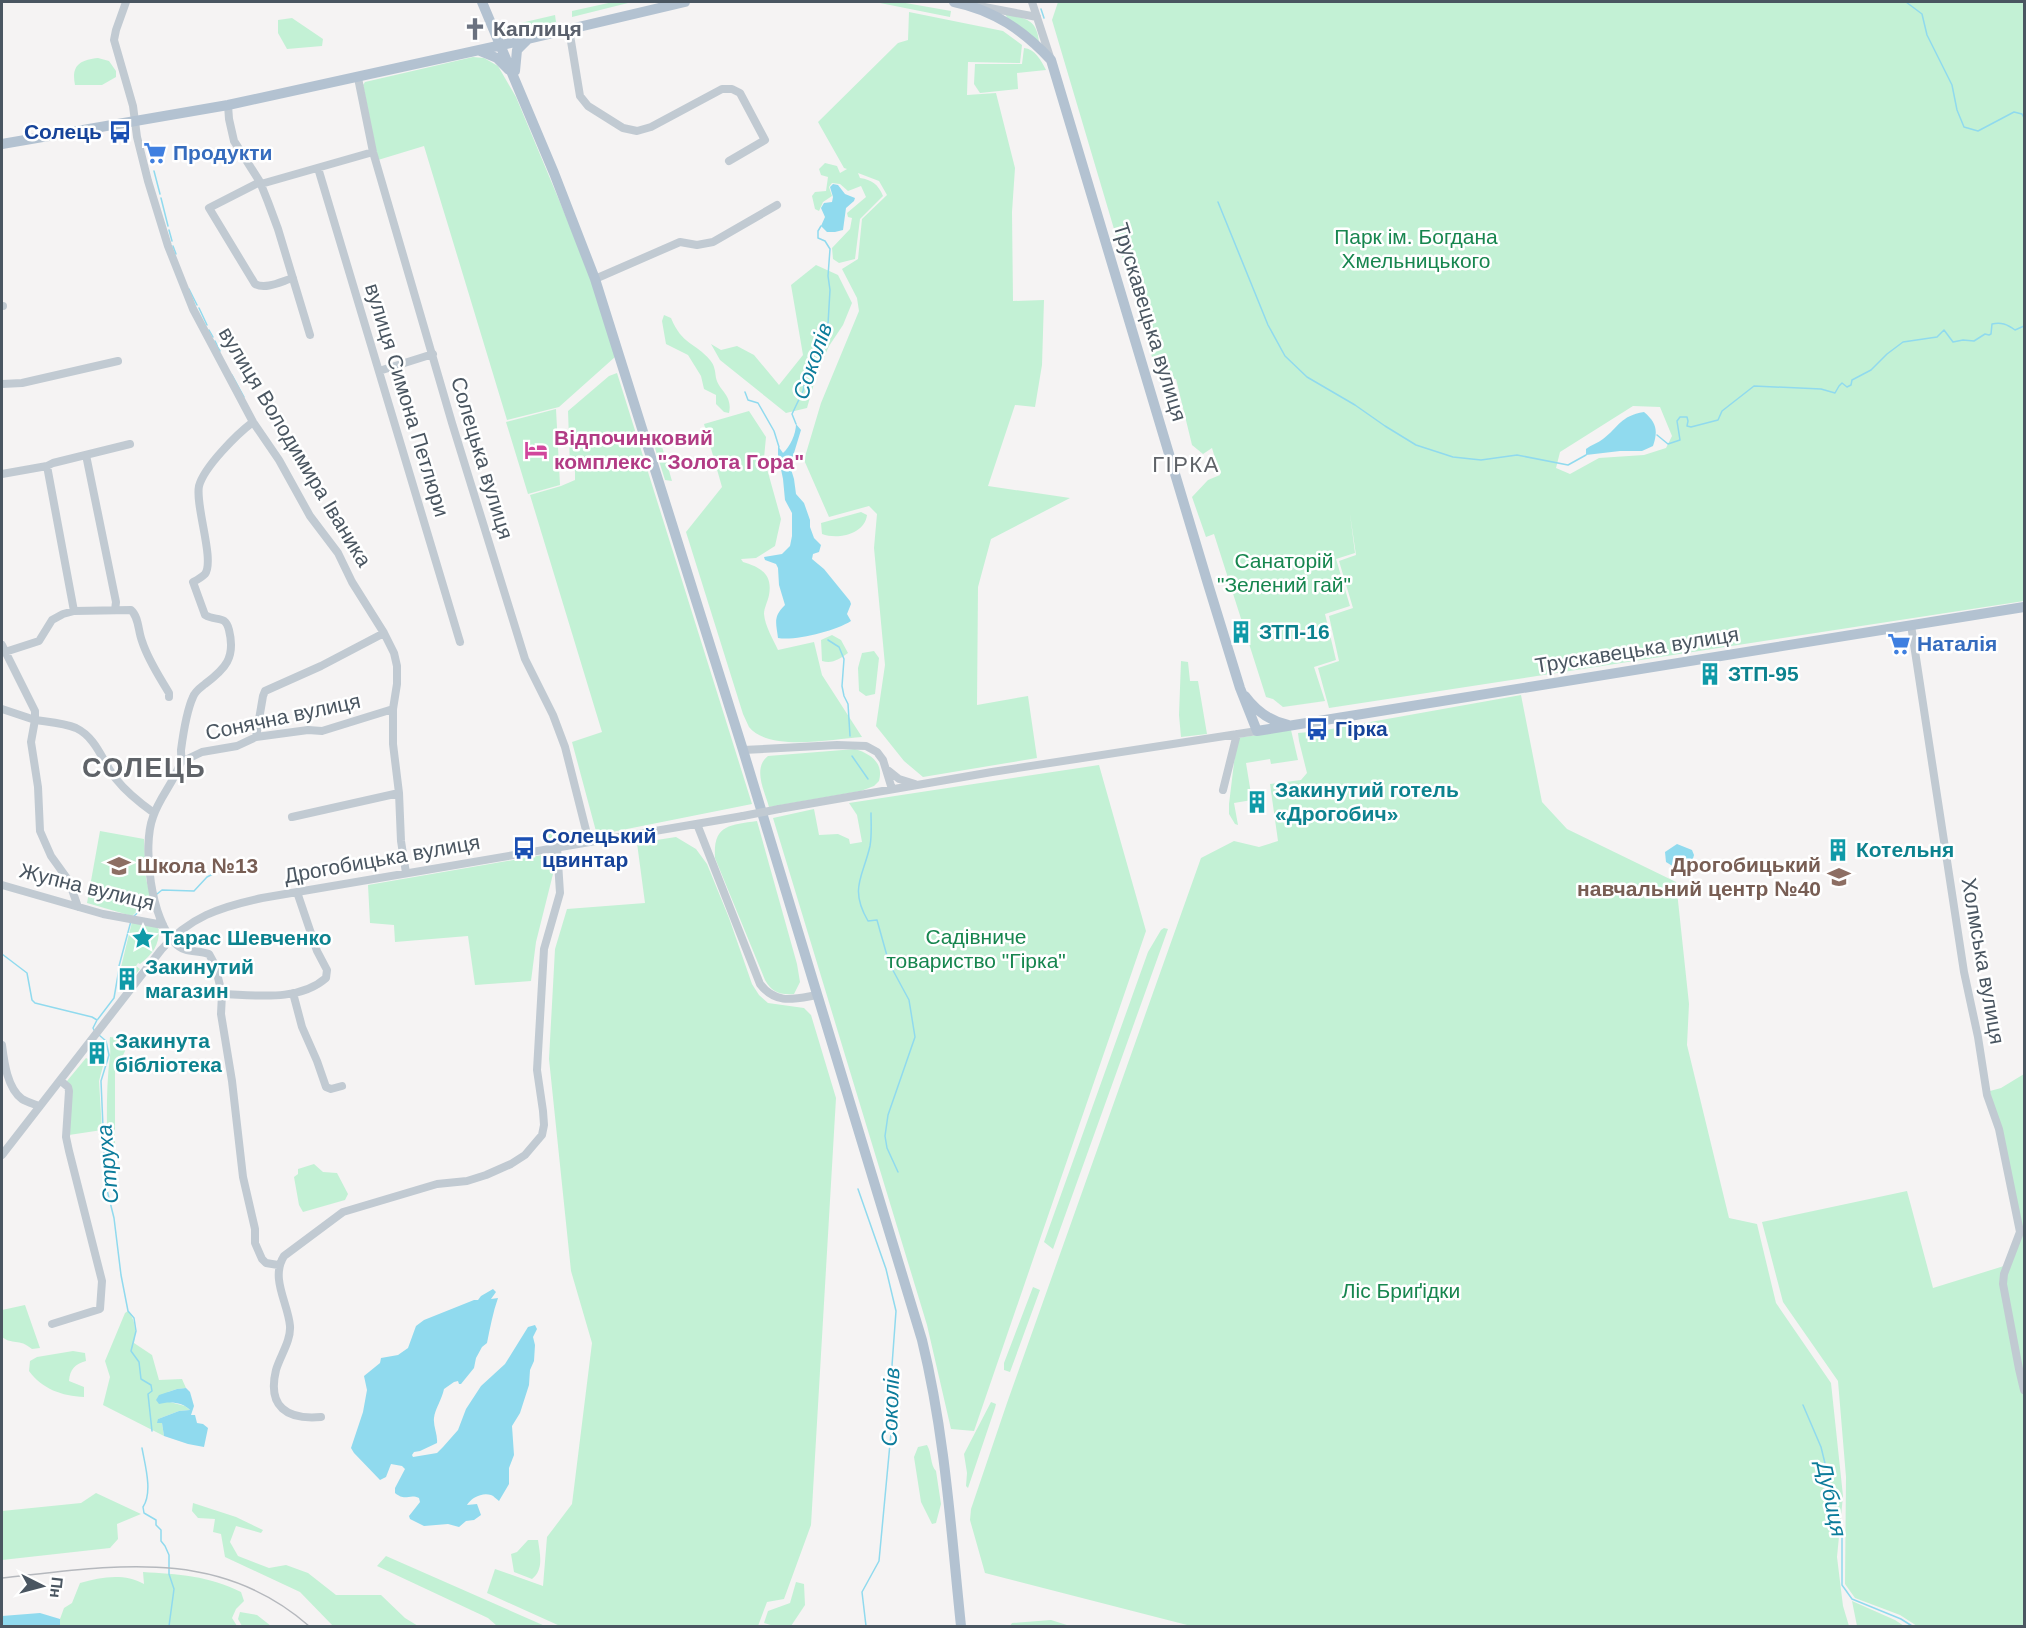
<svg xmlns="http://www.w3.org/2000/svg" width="2026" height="1628" font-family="Helvetica,sans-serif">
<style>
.green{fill:#c3f1d5;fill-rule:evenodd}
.water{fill:#90daee}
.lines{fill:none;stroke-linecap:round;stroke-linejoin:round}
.stream{stroke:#90daee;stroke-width:1.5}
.minor{stroke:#c1cad2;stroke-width:8}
.major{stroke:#b3c2d1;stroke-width:10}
.rail{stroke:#b5b8bd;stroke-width:1.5}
.minor-bridge{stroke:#c1cad2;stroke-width:8}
.labels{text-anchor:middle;stroke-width:5;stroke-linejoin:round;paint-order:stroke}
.worship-label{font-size:21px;font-weight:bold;fill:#5b616d;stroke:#fff;text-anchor:start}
.transit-label{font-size:21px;font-weight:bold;fill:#164399;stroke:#fff;text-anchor:start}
.shop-label{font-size:21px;font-weight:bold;fill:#366cbe;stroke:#fff;text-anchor:start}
.park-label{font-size:21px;fill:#17864f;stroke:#fff}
.street-label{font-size:21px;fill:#4a5661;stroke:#fff}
.hotel-label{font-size:21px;font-weight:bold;fill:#b23c85;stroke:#fff;text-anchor:start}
.culture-label{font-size:21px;font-weight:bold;fill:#0d838f;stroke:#fff;text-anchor:start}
.education-label{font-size:21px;font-weight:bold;fill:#785e54;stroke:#fff;text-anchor:end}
.water-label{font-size:22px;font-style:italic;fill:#0c7c9b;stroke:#fff}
.neighbourhood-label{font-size:22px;letter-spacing:1.5px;fill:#5f6368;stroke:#fff}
.district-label{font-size:27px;font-weight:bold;letter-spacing:1.5px;fill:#5f6368;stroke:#fff}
</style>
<rect width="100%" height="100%" fill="#f5f3f3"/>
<!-- green -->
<path class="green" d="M613 2H632L572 17V11Z
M878 2H900L951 11 950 17 880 3Z
M1058 2H2024V601L1329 708 1318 668 1339 661 1329 616 1353 608 1339 561 1356 555 1350 514 1355 553 1336 559 1350 606 1325 614 1336 660 1314 667 1325 701 1283 707 1273 699 1266 697 1214 534 1206 537 1192 497 1208 480 1220 475 1212 448 1203 454 1192 445 1176 379 1164 378 1152 357 1052 20ZM1633 406 1660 407 1672 436 1666 448 1644 455 1599 458 1570 474 1556 468 1560 452Z
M909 12 1003 31 1022 45 1020 63 968 62 967 95 996 93 1015 168 1012 212 1013 301 1044 300 1042 365 1035 407 1015 405 988 486 1070 498 991 539 978 587 977 705 1028 696 1037 758 923 777 904 761 876 726 885 665 874 548 877 514 869 506 829 517 804 460 821 403 859 311 857 298 842 269 858 259 862 219 887 195 879 181 858 173 860 178C872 180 878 184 883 196L860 219 855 259 839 263 833 259 832 248 850 229 852 218 848 217 847 213 866 197 861 186 848 191 840 184 832 183 829 187 832 196 823 202 819 211 815 209 812 196 815 192 826 191 828 177 821 175 819 169 825 163 837 166 840 173 847 169 844 168 818 122 898 43 908 40Z
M1005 14C1025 18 1037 19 1039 42L1008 19Z
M555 15 556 22 502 36 500 28Z
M292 18 323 39 322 46 287 49 278 33V20Z
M1024 48C1035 49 1041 60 1046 70L1017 73 1018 89 980 93 974 84 975 64H1022Z
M473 57 484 58 498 66 516 97 587 267 615 357 559 407 507 420 424 146 378 160 363 85 365 82Z
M98 58 109 61 116 71V77L102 85H75C71 65 80 60 98 58Z
M816 265 838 275 852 303 843 325 829 346 817 373 807 408 786 413 720 360 711 344 721 350 737 346 754 355 779 385 803 355 791 285Z
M664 315 671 318C682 345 695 342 710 360 715 366 715 371 716 378 719 391 733 395 729 413L724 412 716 404V395L704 389 701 376 688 355 666 344 662 321Z
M617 373 752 804 597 835 572 742 602 732 530 495 561 486 575 480V471L570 466 568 411 609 376Z
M556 409 560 485 528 494 506 422Z
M749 411 766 437 764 458 781 519 775 546 756 558 741 559 743 562C760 567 773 574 769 595 768 601 764 608 764 614 765 626 773 639 778 650L814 642 822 675 862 737C833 739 769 752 749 727 747 723 745 718 743 714L686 532 722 487 704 424Z
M657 442 661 443 672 481 665 480 655 448Z
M861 512 867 515C865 534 838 540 822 534L821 523Z
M832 635 841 640 848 653C839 659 833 664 822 661L821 640Z
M874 651 879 658 875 694 866 696 859 691 858 668 862 653Z
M1181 661 1188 662 1190 681H1198L1207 734 1181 737 1179 715Z
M1521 695 1542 802 1567 829 1676 882 1689 1004 1687 1045 1729 1218 1757 1224 1776 1303 1831 1383 1843 1496 1837 1557 1843 1606 1849 1626H1191L985 1573 970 1520 971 1509 1007 1403 1201 858 1234 841 1259 847 1278 841 1270 784 1301 780 1307 773 1299 741 1298 733 1320 731Z
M1291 730 1298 760 1271 764 1270 759 1246 763 1252 800 1234 803 1238 825 1235 824 1229 814V804L1237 738Z
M855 749C871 754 884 763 879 781L874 786 861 791 769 807C765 792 752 768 768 756Z
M1099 765 1146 931 974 1431 951 1429 927 1325 773 818 814 809 819 835 838 834 849 839 850 844 862 842 857 815 849 803Z
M757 821 797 964 800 982 794 994C779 995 772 992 765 980L715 858C713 825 729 825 757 821Z
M579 830 581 835 578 838 545 843 543 834Z
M100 831 144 839 146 879 151 898 132 916 87 903Z
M676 837 696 849 707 864 729 918 752 984 759 995 768 1003 804 1008 811 1015 836 1098 811 1525 784 1599 767 1602 758 1626 676 1625 670 1626H560L487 1593 495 1569 543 1586 547 1537 572 1504 592 1343 571 1271 549 1059 555 949 567 909 645 903 637 843Z
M548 854 553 857 554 870 536 942 531 981 475 985 468 936 395 942 394 925 370 923 368 885Z
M132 922 157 927 159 930C159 945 153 954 140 964L138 963 136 966 140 969 136 974 121 967Z
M1164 928 1168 929 1053 1249 1044 1242 1148 952 1161 930Z
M110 1037 126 1039 125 1051 115 1072V1143L110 1149 107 1146C107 1116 106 1086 110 1056 111 1049 109 1043 110 1037Z
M86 1058 103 1066 99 1081 102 1130 69 1135 67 1081Z
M2024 1074V1626H1917L1900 1615 1855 1598 1845 1584 1846 1477 1838 1381 1783 1302 1762 1222 1907 1191 1933 1288 2004 1266 2017 1233 1990 1091 2001 1088Z
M314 1164 323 1172 337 1173 348 1194 345 1200 303 1212 299 1205 294 1177 298 1174V1169Z
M1033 1287 1040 1290 1010 1372 1004 1370V1363Z
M25 1305 40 1348 32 1349C19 1338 12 1345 2 1337V1310Z
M128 1311C136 1321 136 1331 134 1343L152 1355 159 1380 182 1379 186 1388 177 1389 168 1392 166 1401 185 1406 190 1410 179 1411 158 1419 162 1423 164 1436 103 1405 110 1377 105 1361 125 1313Z
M73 1351 85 1353 86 1361C75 1364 70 1369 69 1381L84 1387V1397C62 1396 42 1389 29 1371L30 1361 37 1357Z
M991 1402 996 1404 995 1408 968 1488 966 1486 967 1473 964 1454Z
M927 1445C932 1453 930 1465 936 1471L941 1504 936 1523 932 1524 921 1502 914 1457 918 1447Z
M96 1493 141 1514 117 1524 118 1539 110 1548 2 1560V1511L81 1503Z
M193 1503 236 1517 263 1530 261 1533 236 1526 230 1542 238 1556 269 1568 286 1565 308 1573 336 1595H381L405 1618 418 1626H333L300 1592 225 1557 221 1534 213 1532 215 1519 198 1518 192 1511Z
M528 1540H538C540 1554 544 1570 532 1579L514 1572 511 1554 517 1552Z
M386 1556 545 1626H497L488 1618 377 1566Z
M143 1572C177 1574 210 1576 241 1592L244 1601 236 1609 232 1618 237 1626H60V1619L64 1608 72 1603 80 1583C101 1577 124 1573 144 1584Z
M796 1582 804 1584 805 1605 791 1626H774L764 1623 768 1611 790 1603Z
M1852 1601 1895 1620 1904 1626H1857Z
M240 1612 257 1615 271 1626H242L238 1619Z
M1051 1620 1070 1626H1010L1012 1623Z"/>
<!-- water -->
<path class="water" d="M833 184 838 185 845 194 855 198 854 201 846 208 843 230 835 232H827L821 226 825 217 821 208 824 203 832 202 833 197 830 187Z
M1644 412C1657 423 1658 431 1653 446L1642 451H1620L1586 455V449C1591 445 1598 443 1603 439 1619 427 1620 416 1644 412Z
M796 424 801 430 790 466 794 479 796 494 804 503 810 520V527L814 538 821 545 819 552 813 554 812 559 824 569 850 601 851 604 847 614 851 621C835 631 796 641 778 638 776 622 773 617 785 605L779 585 778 568 776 564 765 560 764 557 782 554 790 546 792 536V513L785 500 783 479 778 455V446L783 453C790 447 796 434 796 424Z
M1677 844 1692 850 1694 855 1692 862 1684 868 1674 867 1666 862 1665 852Z
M493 1289 496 1292 491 1299 498 1298C493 1312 490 1328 487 1343L482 1347 476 1358 474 1368 461 1384H459L458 1381 454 1382 444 1389C442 1399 435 1409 434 1418 433 1426 438 1435 437 1443L420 1451 414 1452 412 1455 413 1457 437 1453 443 1447 458 1430 466 1409 481 1386 505 1364 528 1327 535 1325 537 1329 533 1337 535 1345 534 1361 530 1370 529 1385 520 1413 512 1426 514 1455 509 1468V1484L499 1501C496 1499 494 1496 491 1495 482 1492 471 1498 467 1505L477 1504 481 1515 474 1520 466 1521 459 1527 448 1524 424 1526 410 1519 409 1516 420 1502 419 1498C409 1493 406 1502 395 1493V1488L405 1469 402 1466 391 1464 386 1477 380 1480 354 1453 351 1448 363 1412 367 1390 364 1376 380 1363 381 1358 398 1355 408 1348 416 1326 424 1320 474 1300H478L481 1296Z
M186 1388 190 1392 194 1406 191 1415H195L197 1423 203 1424 208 1428 204 1447 188 1444 164 1436 162 1423H157L158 1419 179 1411 190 1410C183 1402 169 1401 159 1404L156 1400 159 1395 177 1389Z
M40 1613 60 1619V1626H2V1616Z"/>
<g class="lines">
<!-- stream -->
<path class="stream" d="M1906 2 1922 14 1927 35 1952 85 1957 110 1964 127 1978 131 2014 112 2022 114 2024 118
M1041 9 1044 18
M154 171 160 194
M161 198 168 226
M1218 202 1268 325 1285 356 1307 377 1355 405 1385 426 1416 445 1453 457 1481 460 1517 455 1568 465 1586 455
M169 230 172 241
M173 246 176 254
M189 289 197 305
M199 308 207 325
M209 330 213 337
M215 341 220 351
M232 375 244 397
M745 392 748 400 758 403 774 431 779 447
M796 424 792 414 803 391 809 363 824 342 828 324 830 290 828 276 830 249 825 241 818 238V231L821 226
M1657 435 1668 444 1680 440 1677 421 1680 417H1687L1688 421 1687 426 1691 427 1718 420 1722 411 1754 386 1821 389 1835 393 1839 386 1842 383 1847 387 1851 385 1852 380 1871 370 1887 354 1903 342 1937 337 1944 330 1953 342 1963 340 1974 341 1985 334 1989 335 1991 334 1992 324C2001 322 2007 324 2015 330L2024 326
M828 640 839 647 844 659 842 686 844 696 848 704 850 736
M852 756 868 779
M871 813C871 823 872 835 870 846 863 877 849 888 868 921L877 920 889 963 909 1000 915 1037 888 1115 885 1136 887 1148 898 1172
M157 894 162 890 194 891 207 877 213 874
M133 917 151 900
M2 954 27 973 32 1000 35 1003 92 1017 97 1020 93 1028 95 1032
M119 966 131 921
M98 1019 114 998 119 969
M99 1035 106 1041 109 1055 101 1081 105 1173 108 1182 107 1190 114 1218 121 1275 128 1311 134 1318 136 1331 131 1351 139 1362 141 1379 151 1385 152 1391 148 1394 152 1431
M858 1189 886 1269 896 1311 891 1379 894 1401 879 1561 862 1592 866 1626
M1803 1405 1821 1447 1842 1533V1585L1852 1599 1901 1619 1912 1626
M142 1448C145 1465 153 1492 143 1507L144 1513 156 1520V1525L161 1530V1541L165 1546 169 1555V1574L174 1589 169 1626"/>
<!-- minor -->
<path class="minor" d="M126 2 116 30 114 40 133 106 137 137 148 181 168 246 193 309 253 422 279 460 310 516 338 553 352 582 384 633 394 653 397 666V684L393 709V744L399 793 401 841 406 873
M1032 2 1050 57
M979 6 1037 17
M569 29 580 96 588 106 623 128 637 131 651 127 722 89H732L740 93 765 140 729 161
M358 78 373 152 452 423 525 659 553 715 565 747 589 842
M228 105 229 119 234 141 260 182 268 202 278 229 310 335
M318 168 460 642
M260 182 209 208 255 284C266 290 282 281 293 278
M261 184 373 152
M595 279 680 242 697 245 713 242 777 205
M2 306H3
M379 371 433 354
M2 384 22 383 118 361
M253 422C237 434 204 467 199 486 195 506 215 560 205 574 202 577 197 580 193 582L205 615C216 622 225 614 229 630 236 658 225 669 205 684 200 688 195 691 193 697 187 710 183 735 181 750 181 755 182 760 180 764 174 782 159 798 153 817 142 846 151 920 175 943 184 953 197 950 209 954L215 965 222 994 221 1014 232 1081 243 1177 255 1229V1243L262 1259 266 1263 278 1265
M86 455 116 602 115 610
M47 466 74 611
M2 474 47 466 53 463 130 444
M1911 625 1964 972 1978 1037 1987 1095 1999 1129 2020 1232 2004 1274 2003 1284 2019 1369 2024 1390
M2 645 35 711V720C48 722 64 723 76 728 97 738 103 763 116 779 127 793 140 803 154 813
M5 652 39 641 52 620 63 614 74 611 131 610C139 617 138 631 142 641 148 660 159 676 169 693V697
M2 709 35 720 31 742 38 787 40 831 51 856 69 881 78 907
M256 737 263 696 265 691 321 666 384 633
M743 750 837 745 866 746 877 752 883 760 892 789
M181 762 202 752 237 746 256 737 308 730 322 731 393 709
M889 771 899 779 915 784
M1223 790 1237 734
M779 809 992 772 1257 731
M292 817 399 793
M697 824 760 984C776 1005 794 999 817 995
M2 885 103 914 163 925
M293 993 302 1027 317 1061 326 1087 331 1089 342 1086
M222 994C255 995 299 1002 326 978L327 970 317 951 297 892
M2 1045C4 1061 7 1088 22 1099 27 1102 34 1104 39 1106
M2 1155 161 950C189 917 220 907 262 898L743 816
M52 1324 100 1309 102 1281 69 1151 66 1137 69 1091 68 1087 61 1081
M321 1417C287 1420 267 1407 276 1370 280 1356 291 1341 290 1326 288 1303 270 1278 284 1256L343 1212 437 1184 467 1181 486 1175 511 1164 525 1155 542 1135 544 1125 543 1111 537 1070 544 949 560 893 557 847"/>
<!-- major -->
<path class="major" d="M482 2 554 173 595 279 743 750 922 1340C945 1434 951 1531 961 1626
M954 2C994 10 1024 31 1051 60L1208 584 1240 688 1257 731 2024 607
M480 51 497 58 509 70
M515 71 517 50 527 40
M2 144 228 105 502 45 685 2
M1245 696C1256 711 1270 721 1288 725"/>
<!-- rail -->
<path class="rail" d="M2 1578C112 1566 218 1546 309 1626"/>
<!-- minor-bridge -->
<path class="minor-bridge" d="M743 816 779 809"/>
</g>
<!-- icons -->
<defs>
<g id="church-bare" transform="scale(1.8)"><path d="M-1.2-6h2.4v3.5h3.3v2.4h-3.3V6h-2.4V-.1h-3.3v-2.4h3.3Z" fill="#6b7280" stroke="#fff" stroke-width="2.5" paint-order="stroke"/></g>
<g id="bus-bare" transform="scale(1.8)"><path d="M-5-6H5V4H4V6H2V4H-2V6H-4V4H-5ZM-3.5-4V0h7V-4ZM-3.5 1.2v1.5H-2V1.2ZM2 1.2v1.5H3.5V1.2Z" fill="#1a4fb4" stroke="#fff" stroke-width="2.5" paint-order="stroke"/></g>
<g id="supermarket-bare" transform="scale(1.8)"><path d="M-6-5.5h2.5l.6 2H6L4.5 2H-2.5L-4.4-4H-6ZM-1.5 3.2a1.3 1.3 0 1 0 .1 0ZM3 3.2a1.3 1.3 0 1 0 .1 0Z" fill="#3f7fe0" stroke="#fff" stroke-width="2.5" paint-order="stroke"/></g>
<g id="hotel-bare" transform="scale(1.8)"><path d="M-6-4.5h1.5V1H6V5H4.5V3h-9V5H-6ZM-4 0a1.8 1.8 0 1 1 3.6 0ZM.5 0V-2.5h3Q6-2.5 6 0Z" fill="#d1479c" stroke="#fff" stroke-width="2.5" paint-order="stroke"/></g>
<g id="building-bare" transform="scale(1.8)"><path d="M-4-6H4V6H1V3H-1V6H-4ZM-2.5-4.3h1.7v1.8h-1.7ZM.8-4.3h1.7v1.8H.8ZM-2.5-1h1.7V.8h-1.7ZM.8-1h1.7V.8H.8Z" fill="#0f9aa8" stroke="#fff" stroke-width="2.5" paint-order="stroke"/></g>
<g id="school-bare" transform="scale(1.8)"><path d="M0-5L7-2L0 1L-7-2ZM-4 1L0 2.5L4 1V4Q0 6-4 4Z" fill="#8d6e63" stroke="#fff" stroke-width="2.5" paint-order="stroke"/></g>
<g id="university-bare" transform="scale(1.8)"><path d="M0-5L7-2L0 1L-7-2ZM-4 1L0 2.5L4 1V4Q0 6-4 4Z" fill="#8d6e63" stroke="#fff" stroke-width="2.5" paint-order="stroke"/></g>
<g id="sight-bare" transform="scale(1.8)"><path d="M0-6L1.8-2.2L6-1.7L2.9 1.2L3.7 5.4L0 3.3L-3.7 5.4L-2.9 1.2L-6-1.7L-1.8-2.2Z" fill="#0f9aa8" stroke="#fff" stroke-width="2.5" paint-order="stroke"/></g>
</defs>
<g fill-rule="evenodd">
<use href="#church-bare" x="475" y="29"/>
<use href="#bus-bare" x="120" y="132"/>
<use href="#supermarket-bare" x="155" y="153"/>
<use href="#hotel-bare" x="536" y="450"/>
<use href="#building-bare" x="1241" y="632"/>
<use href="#supermarket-bare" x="1899" y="644"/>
<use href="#building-bare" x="1710" y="674"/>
<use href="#bus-bare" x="1317" y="729"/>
<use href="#building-bare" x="1257" y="802"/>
<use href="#bus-bare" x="524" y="848"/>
<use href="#building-bare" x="1838" y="850"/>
<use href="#school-bare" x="119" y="866"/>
<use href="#university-bare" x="1839" y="877"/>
<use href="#sight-bare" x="143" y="938"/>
<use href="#building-bare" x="127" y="979"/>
<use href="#building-bare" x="97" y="1053"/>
</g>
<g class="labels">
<!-- worship labels -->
<g class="worship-label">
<text x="493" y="36">Каплиця</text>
</g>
<!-- transit labels -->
<g class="transit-label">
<text x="102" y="139" text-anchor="end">Солець</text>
<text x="1335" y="736">Гірка</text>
<text x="542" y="843">Солецький<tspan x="542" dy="24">цвинтар</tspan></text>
</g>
<!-- shop labels -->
<g class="shop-label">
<text x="173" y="160">Продукти</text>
<text x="1917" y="651">Наталія</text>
</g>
<!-- park labels -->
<g class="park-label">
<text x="1416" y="244">Парк ім. Богдана<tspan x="1416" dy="24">Хмельницького</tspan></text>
<text x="1284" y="568">Санаторій<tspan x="1284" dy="24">"Зелений гай"</tspan></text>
<text x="976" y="944">Садівниче<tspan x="976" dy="24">товариство "Гірка"</tspan></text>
<text x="1401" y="1298">Ліс Бриґідки</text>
</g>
<!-- street labels -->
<g class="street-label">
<text transform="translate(1150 322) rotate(73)" y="7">Трускавецька вулиця</text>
<text transform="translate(407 400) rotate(73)" y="7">вулиця Симона Петлюри</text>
<text transform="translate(295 447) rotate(59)" y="7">вулиця Володимира Іваника</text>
<text transform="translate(482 458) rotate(73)" y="7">Солецька вулиця</text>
<text transform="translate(1637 650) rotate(-9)" y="7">Трускавецька вулиця</text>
<text transform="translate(283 717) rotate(-12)" y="7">Сонячна вулиця</text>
<text transform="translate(382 859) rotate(-10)" y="7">Дрогобицька вулиця</text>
<text transform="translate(87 887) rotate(14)" y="7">Жупна вулиця</text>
<text transform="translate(1983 961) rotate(80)" y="7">Холмська вулиця</text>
</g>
<!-- hotel labels -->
<g class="hotel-label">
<text x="554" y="445">Відпочинковий<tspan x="554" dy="24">комплекс "Золота Гора"</tspan></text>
</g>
<!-- culture labels -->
<g class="culture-label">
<text x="1259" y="639">ЗТП-16</text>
<text x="1728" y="681">ЗТП-95</text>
<text x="1275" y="797">Закинутий готель<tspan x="1275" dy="24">«Дрогобич»</tspan></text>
<text x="1856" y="857">Котельня</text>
<text x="161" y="945">Тарас Шевченко</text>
<text x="145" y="974">Закинутий<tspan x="145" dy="24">магазин</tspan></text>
<text x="115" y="1048">Закинута<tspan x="115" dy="24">бібліотека</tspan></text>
</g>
<!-- education labels -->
<g class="education-label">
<text x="1821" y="872">Дрогобицький<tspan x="1821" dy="24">навчальний центр №40</tspan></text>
<text x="137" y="873" text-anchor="start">Школа №13</text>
</g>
<!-- water labels -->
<g class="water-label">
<text transform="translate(812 361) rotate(-71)" y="8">Соколів</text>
<text transform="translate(107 1164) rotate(-95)" y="8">Струха</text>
<text transform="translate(890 1407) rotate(-88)" y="8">Соколів</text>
<text transform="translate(1832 1499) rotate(78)" y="8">Дубиця</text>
</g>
<!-- neighbourhood labels -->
<g class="neighbourhood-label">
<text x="1186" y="472">ГІРКА</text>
</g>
<!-- district labels -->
<g class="district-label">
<text x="144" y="777">СОЛЕЦЬ</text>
</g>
</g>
<!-- border -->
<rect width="2026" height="1628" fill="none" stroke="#4a5661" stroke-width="6"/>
<!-- north arrow -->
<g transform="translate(42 1586) rotate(96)" stroke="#ffffff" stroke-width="4.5" paint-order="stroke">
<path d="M0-4.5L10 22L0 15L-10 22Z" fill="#4a5661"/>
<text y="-9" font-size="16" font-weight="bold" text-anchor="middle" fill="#4a5661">Пн</text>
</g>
</svg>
